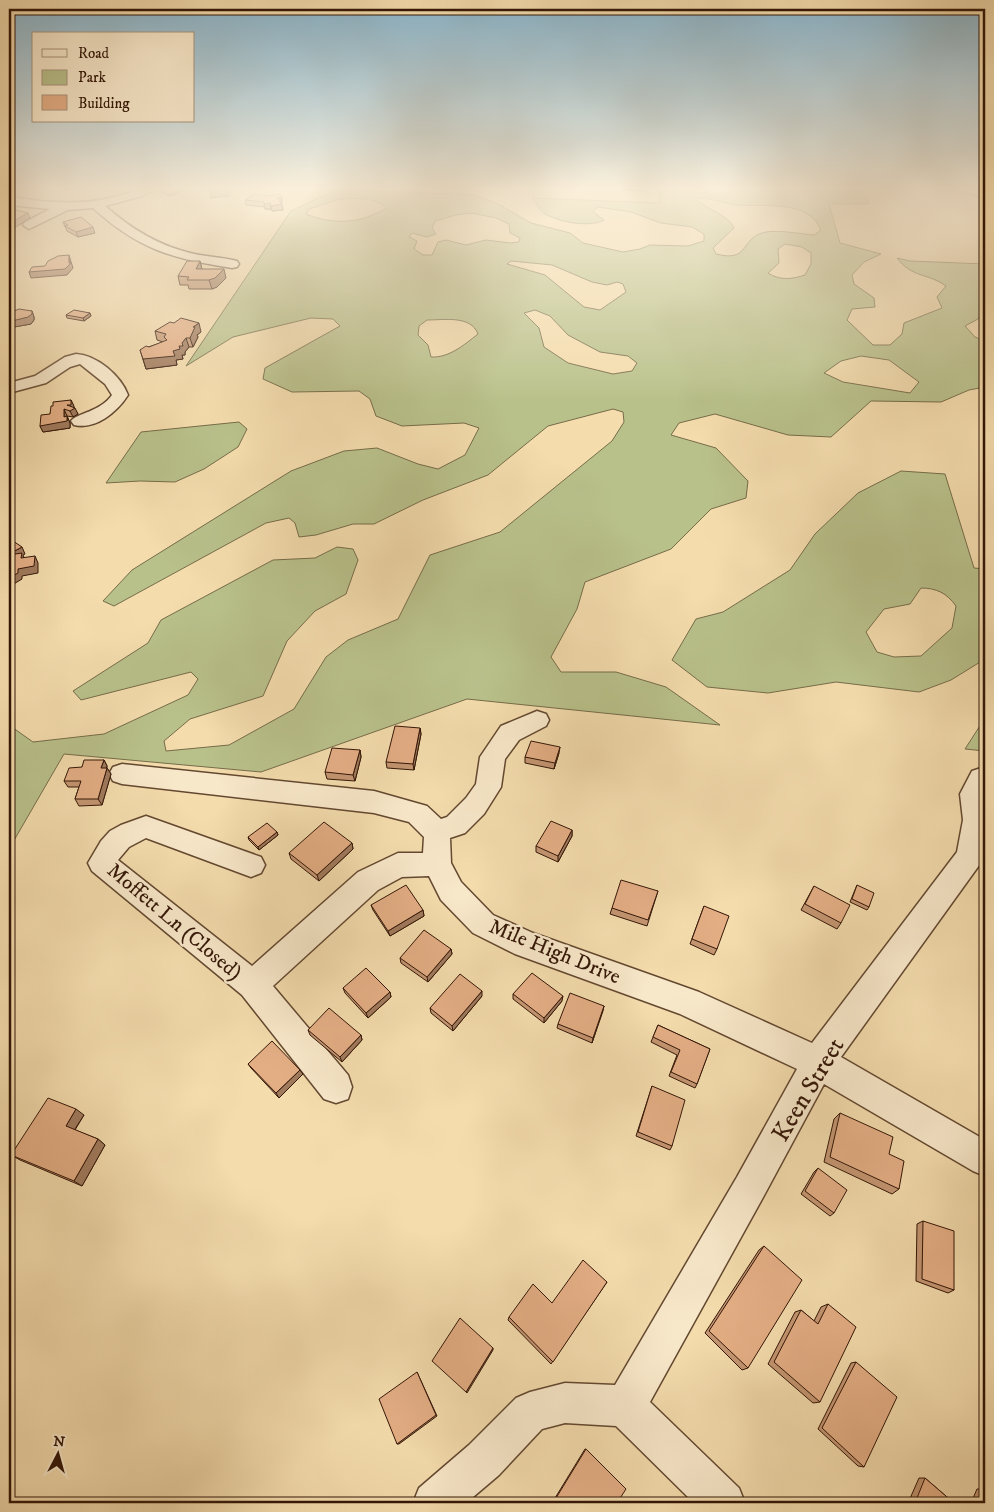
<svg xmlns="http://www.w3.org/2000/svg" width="994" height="1512" font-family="'IM FELL DW Pica',serif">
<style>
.green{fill:#b9c18b;stroke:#766c49;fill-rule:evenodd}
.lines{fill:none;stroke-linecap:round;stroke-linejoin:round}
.minor-casing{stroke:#634830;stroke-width:3}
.minor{fill:#f8e8ca;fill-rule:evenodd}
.wall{fill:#c49672;stroke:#331607}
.shaded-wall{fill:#a07a5d;stroke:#331607}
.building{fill:#e4ae85;stroke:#331607}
.labels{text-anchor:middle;stroke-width:5;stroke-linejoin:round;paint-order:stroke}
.street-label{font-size:21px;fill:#331607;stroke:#f8e8ca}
.near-street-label{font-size:25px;fill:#331607;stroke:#f8e8ca}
</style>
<rect width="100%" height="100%" fill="#f4dcad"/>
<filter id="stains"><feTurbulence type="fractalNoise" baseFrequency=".004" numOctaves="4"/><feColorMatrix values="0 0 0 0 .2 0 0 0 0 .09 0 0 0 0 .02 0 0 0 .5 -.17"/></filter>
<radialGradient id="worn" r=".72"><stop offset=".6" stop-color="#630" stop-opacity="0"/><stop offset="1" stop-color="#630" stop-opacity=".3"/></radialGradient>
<!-- green -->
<path class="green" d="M338 189 474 195 498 204 531 223 570 233 583 243 623 252 640 249 650 245 688 246 704 241V234L692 227 661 223 631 212 598 207 593 212 604 220C589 228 560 222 545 214 540 211 536 203 532 198L660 203 659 189H834L863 192 869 204H829L840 243 881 254 864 262 852 275 854 284 874 298 875 307 852 309 847 320 873 345H890L902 334 904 323 942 308 937 297 946 286C928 273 912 278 897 258L910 261 985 264V308L978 319 965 326 975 337 985 341V387L969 390 941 402 871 401 831 437 788 435 715 414 679 423 671 435 716 448 748 481 746 498 711 509 671 549 585 582 577 609 551 657 561 672H616L666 687 720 725 467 699 261 772 64 754 9 849V725L33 742 104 734 188 695 198 679 191 672 81 700 73 691 148 643 161 620 273 560 315 558 337 547 353 549 358 560 346 594 315 611 287 641 263 696 190 719 164 741 166 751 229 745 294 709 326 657 348 640 398 619 430 555 500 532 612 441 624 422 623 412 613 409 548 426 488 475 423 500 374 524H353L316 535 299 537 295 523 289 518 266 523 114 606 103 601 132 570 291 471 344 451 377 448 418 464 438 469 465 455 479 428 464 423 402 426 376 416 370 399 359 391 292 392 263 379 265 368 340 326 333 319 311 318 233 337 186 366 291 211ZM698 198C711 198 723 203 736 205 762 207 809 199 821 230L814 235C800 234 772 228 759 234 741 242 748 262 716 254L713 248 734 228C729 215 707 210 697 200ZM340 199C355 199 375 196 386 208 361 224 333 225 306 214L309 209ZM472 213 496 218 509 224 510 233 520 238 519 242 510 243 486 240 466 245 446 240 438 242 432 255H423L414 249 417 241 409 237 412 233 427 237 436 234 432 228 435 221 456 215ZM785 244 802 247 811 253V264L805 275C793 279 780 281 768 273L779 263 778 249ZM511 261 552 265 592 282 607 285 617 282 623 284 626 292 600 310 584 307 545 275 507 264ZM535 310 550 316 568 335 600 352 628 356 637 363 632 371 613 374 568 363 544 347 539 328 524 313ZM427 320C444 320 471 315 478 334 464 345 449 358 431 357L428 345 418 335 419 326ZM861 356 889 360 919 382 910 393 843 382 824 373 841 361Z
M239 422 247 429 238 447 204 469 175 482 140 481 106 483 141 432Z
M901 471 945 474 974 568 985 569V659L951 680 919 692 836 682 768 693 707 687 672 660 696 619 723 612 790 570 815 534 858 493ZM921 588C936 588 947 593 956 606L952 628 921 656 894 657 877 652 866 632 884 609 910 604Z
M985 718V751L965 749Z"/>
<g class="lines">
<!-- minor casing -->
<g class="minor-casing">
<path id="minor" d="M139 189H155L142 196 105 206C130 228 157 245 190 253 206 257 221 257 237 261L239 264 237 267 232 268C173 259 138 249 93 208L68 210 29 229 23 225 25 222 50 209 9 205V197C25 198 40 202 55 202 84 204 112 200 139 189Z
M963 189H978L985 193V200Z
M76 354C97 355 121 376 128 395 117 412 96 430 74 425L71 421C77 413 100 412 112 395L105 384 80 364 70 367 46 383 9 393V383L35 376 65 357Z
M537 711 546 714 549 720 546 726 519 740 505 759 501 787 484 814 465 833 450 838 451 863 461 882 493 915 533 933 699 992 812 1043 957 852 963 820 960 794 972 771 981 768 985 769V846L980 864 841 1057 985 1140V1176L973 1171 824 1084 761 1201 650 1402 739 1488 745 1503H694L616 1426 565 1423 542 1429 499 1475 466 1503H413L419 1488 469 1445 516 1398 530 1392 565 1383 615 1385 737 1177 797 1069 680 1014 515 954 473 933 441 900 429 876 402 877 378 890 273 986 348 1075 352 1087 348 1099 336 1103 324 1099 242 995 92 871 88 863 101 841 110 831 121 825 146 816 261 857 265 865 261 873 251 877 146 838 129 847 118 860 252 966 358 872 398 853H423L424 837 409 822 374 813 122 784 113 781 109 774 113 767 122 764 374 791 427 806 441 819 447 817 466 798 476 784 480 757 501 726Z"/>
</g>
<!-- minor -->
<use href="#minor" class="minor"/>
</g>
<!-- wall -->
<path class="wall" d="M64 189H79L78 190Z
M622 189H648V191L622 190Z
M179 190 180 193 170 196 162 193 161 191Z
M268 196 282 197V202L281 203 283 210 272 211 271 209H265V207L246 205 245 200Z
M9 210 30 218 14 228 9 226Z
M63 222 95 233 78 237 67 231 66 228 65 227Z
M200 261 202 269 226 278 217 287 212 289H189L188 285H180L178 276Z
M32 311 34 317V320L31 324 14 327 9 326V313Z
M90 313 91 316 84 321 67 318 66 315Z
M155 331 201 332 197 335 198 337 193 347H189L185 352V355H182L183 359 176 360 177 365 146 369 140 350 163 342 157 340Z
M71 400 74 408 78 414 73 417 67 416 70 423V428L43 432 40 426 50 414 53 406Z
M420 728 421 734 414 770 387 768 386 762Z
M360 750 361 757 355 781 327 779 325 772Z
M559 753 554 769 525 763V757Z
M104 760 107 766V768L111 774 102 805 79 806 75 799 79 787H68L64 781 82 767Z
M572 830V836L558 862 536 852V846Z
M277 832 278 835 259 850 249 840 248 837Z
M352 843 353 849 319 881 291 859 289 853Z
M857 885 869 907 867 910 850 902Z
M814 886 841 923 837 929 801 910Z
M658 891 647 926 610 914 612 908Z
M371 905 423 910 424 916 390 936 373 910Z
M704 906 717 949 714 955 690 944Z
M451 949 452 954 428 982 401 963 400 958Z
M343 988 390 992 391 997 368 1018 345 993Z
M513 994 562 1001 544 1023 513 999Z
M482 996 453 1031 431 1013 430 1008Z
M604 1006 592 1043 557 1028 558 1024Z
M658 1025 710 1049 697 1084 695 1088 669 1076 677 1055 651 1042Z
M308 1030 361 1035 362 1040 342 1062 310 1035Z
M248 1064 303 1074 279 1098 251 1068Z
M652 1086 672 1146 670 1150 636 1136Z
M840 1113 889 1154 899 1189 892 1194 824 1162 834 1119Z
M84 1115 75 1130 98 1139 105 1145 82 1186 20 1160 11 1155Z
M818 1168 834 1213 830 1216 801 1194 814 1172Z
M923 1221 954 1290 948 1293 916 1281 917 1224Z
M764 1246 748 1368 742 1370 705 1333 759 1250Z
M607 1282 551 1364 508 1320 509 1317 552 1303Z
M828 1304 820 1402 813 1403 768 1364 795 1312 801 1310 814 1321 821 1307Z
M856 1362 864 1467 858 1466 818 1429 851 1363Z
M585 1449H586L617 1503H552Z
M919 1478H925L954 1503H908Z
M977 1489H985V1503H971Z"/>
<!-- shaded-wall -->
<path class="shaded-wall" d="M228 189H233L228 196 211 198 210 192Z
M179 190 180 193 170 196 169 194Z
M282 197V202L278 203 277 198Z
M270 203 271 209H265L264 204Z
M282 204 283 210 272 211 271 206Z
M28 213 30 218 14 228 12 222Z
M93 227 95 233 78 237 76 232Z
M69 255 73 268 67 275 31 278 29 272 69 263Z
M200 261 202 270 196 269Z
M224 269 226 278 217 287 212 289 209 280Z
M32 311 34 317V320L31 324 14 327 12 321Z
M90 313 91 316 84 321 83 318Z
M199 323 201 332 197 335 198 337 193 347 190 338 193 327Z
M186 338 189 347 185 352V355H182L183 359 176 360 177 365 146 369 143 359 173 351 179 346Z
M71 400 74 406V408H75L78 414 73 417 67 405Z
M64 409 67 416V421V416L70 423V428L43 432 40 426 64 417Z
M22 547 25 554 23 555 25 560H9V554Z
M35 556 38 563V573L22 576V579L12 585 9 578 18 569Z
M420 728 421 734 414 770 413 764Z
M560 747 559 753 554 769 555 763Z
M360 750 361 757 355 781 353 775Z
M104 760 107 766 105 774 101 768Z
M107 768 111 774 102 805 98 799Z
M572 830V836L558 862V856Z
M277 832 278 835 259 850 258 847Z
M352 843 353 849 319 881 317 875Z
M423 910 424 916 390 936 388 931Z
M451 949 452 954 428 982 427 977Z
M482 991V996L453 1031 452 1026Z
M390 992 391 997 368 1018 366 1013Z
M563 996 562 1001 544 1023V1018Z
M604 1006 603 1011 592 1043 593 1038Z
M361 1035 362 1040 342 1062 340 1057Z
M300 1070 303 1074 279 1098 276 1093Z
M76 1109 84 1115 73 1132 66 1126Z
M98 1139 105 1145 82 1186 74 1181Z
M493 1348V1350L467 1393 466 1392Z
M417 1372 437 1416 399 1444H397Z"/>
<!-- building -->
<path class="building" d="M166 189H176L179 190 169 194 161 191Z
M213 189H228L227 191 210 192Z
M255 194 268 196 279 194 282 197 277 198 282 204 271 206 270 203 264 204V202L245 200Z
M11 209 28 213 12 222 9 221V210Z
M81 217 93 227 76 232 65 226 68 225 63 222Z
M69 255V263H71L65 269 29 272 32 267 45 266 48 261 58 256Z
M187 261H200L196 269H224L215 278 209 280H187L189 277 178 276Z
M19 309 32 311V314L28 317 12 321 9 320V313Z
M74 310 90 313 83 318 66 315Z
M181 318 199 323 193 327H195L190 338H186L182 343 183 346H179L180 349 173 351 175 356 143 359 140 350 146 346 149 347 167 340 164 337 166 334 155 331 170 322 174 323Z
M71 400V405H67L75 408 70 411 64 409V417L67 416V421L40 426 41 415 50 414 51 406H53V402Z
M10 539 22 547 9 554V540Z
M22 553 21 558 35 556 34 566 18 569V573L9 578V555Z
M395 726 420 728 413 764 386 762Z
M531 741 560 747 555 763 525 757Z
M332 748 360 750 353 775 325 772Z
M84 760H104L101 768H107L98 799H75L81 781H64L69 768 82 767Z
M551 821 572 830 558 856 536 846Z
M324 822 352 843 317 875 289 853Z
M267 823 277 832 258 847 248 837Z
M621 880 658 891 648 920 612 908Z
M406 885 423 910 388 931 371 905Z
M857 885 874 893 869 907 852 899Z
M814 886 850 905 841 923 805 904Z
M704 906 729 916 717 949 692 939Z
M424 930 451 949 427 977 400 958Z
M366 968 390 992 366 1013 343 988Z
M532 973 563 996 544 1018 513 994Z
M460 974 482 991 452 1026 430 1008Z
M570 993 604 1006 593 1038 558 1024Z
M329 1008 361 1035 340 1057 308 1030Z
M658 1025 710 1049 697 1084 671 1072 680 1050 653 1037Z
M272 1041 300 1070 276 1093 248 1064Z
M652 1086 685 1100 672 1146 638 1132Z
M48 1098 76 1109 66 1126 98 1139 74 1181 11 1155Z
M840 1113 893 1137 889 1154 904 1161 899 1189 830 1157Z
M818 1168 847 1190 834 1213 805 1191Z
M923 1221 954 1231V1290L922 1279Z
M764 1246 802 1280 748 1368 709 1331Z
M583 1260 607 1282 553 1362 509 1317 533 1284 552 1303Z
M828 1304 856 1327 820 1402 774 1362 801 1310 818 1324Z
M460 1318 493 1348 466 1392 432 1361Z
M856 1362 897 1397 864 1467 822 1428Z
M417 1372 436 1415 397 1444 379 1399Z
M586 1449 626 1489 617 1503H553Z
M925 1478 954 1503H915Z
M985 1489V1503H978Z"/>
<!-- sky -->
<linearGradient id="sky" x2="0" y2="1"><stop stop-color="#89b7d0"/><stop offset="0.47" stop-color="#faefda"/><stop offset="1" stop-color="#faefda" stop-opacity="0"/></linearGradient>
<rect width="994" height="401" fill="url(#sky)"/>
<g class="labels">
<!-- street labels -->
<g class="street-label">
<text transform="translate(175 921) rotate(40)" y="7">Moffett Ln (Closed)</text>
<text transform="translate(555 951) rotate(22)" y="7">Mile High Drive</text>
</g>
<!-- near-street labels -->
<g class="near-street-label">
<text transform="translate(807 1089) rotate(-59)" y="9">Keen Street</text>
</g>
</g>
<!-- margin -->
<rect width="994" height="1512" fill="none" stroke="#f4dcad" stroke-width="30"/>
<rect x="10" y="10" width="974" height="1492" fill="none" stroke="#331607" stroke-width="2.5"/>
<rect x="15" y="15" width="964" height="1482" fill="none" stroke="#331607"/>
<!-- legend -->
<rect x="32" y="32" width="162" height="90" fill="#f8e8ca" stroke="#a9947c"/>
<rect x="42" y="49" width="25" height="8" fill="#f8e8ca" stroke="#a9947c"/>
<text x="78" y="58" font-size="15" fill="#331607">Road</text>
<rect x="42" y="70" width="25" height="15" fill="#b9c18b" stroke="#a9947c"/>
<text x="78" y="82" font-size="15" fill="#331607">Park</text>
<rect x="42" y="95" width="25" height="15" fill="#e4ae85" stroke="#a9947c"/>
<text x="78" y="108" font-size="15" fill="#331607">Building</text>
<!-- north arrow -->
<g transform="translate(58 1454) rotate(6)" stroke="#f8e8ca" stroke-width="4" paint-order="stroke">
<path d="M0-4L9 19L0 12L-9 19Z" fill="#331607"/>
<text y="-8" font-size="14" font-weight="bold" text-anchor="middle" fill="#331607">N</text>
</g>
<rect width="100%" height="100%" filter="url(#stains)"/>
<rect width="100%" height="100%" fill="url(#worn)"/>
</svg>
